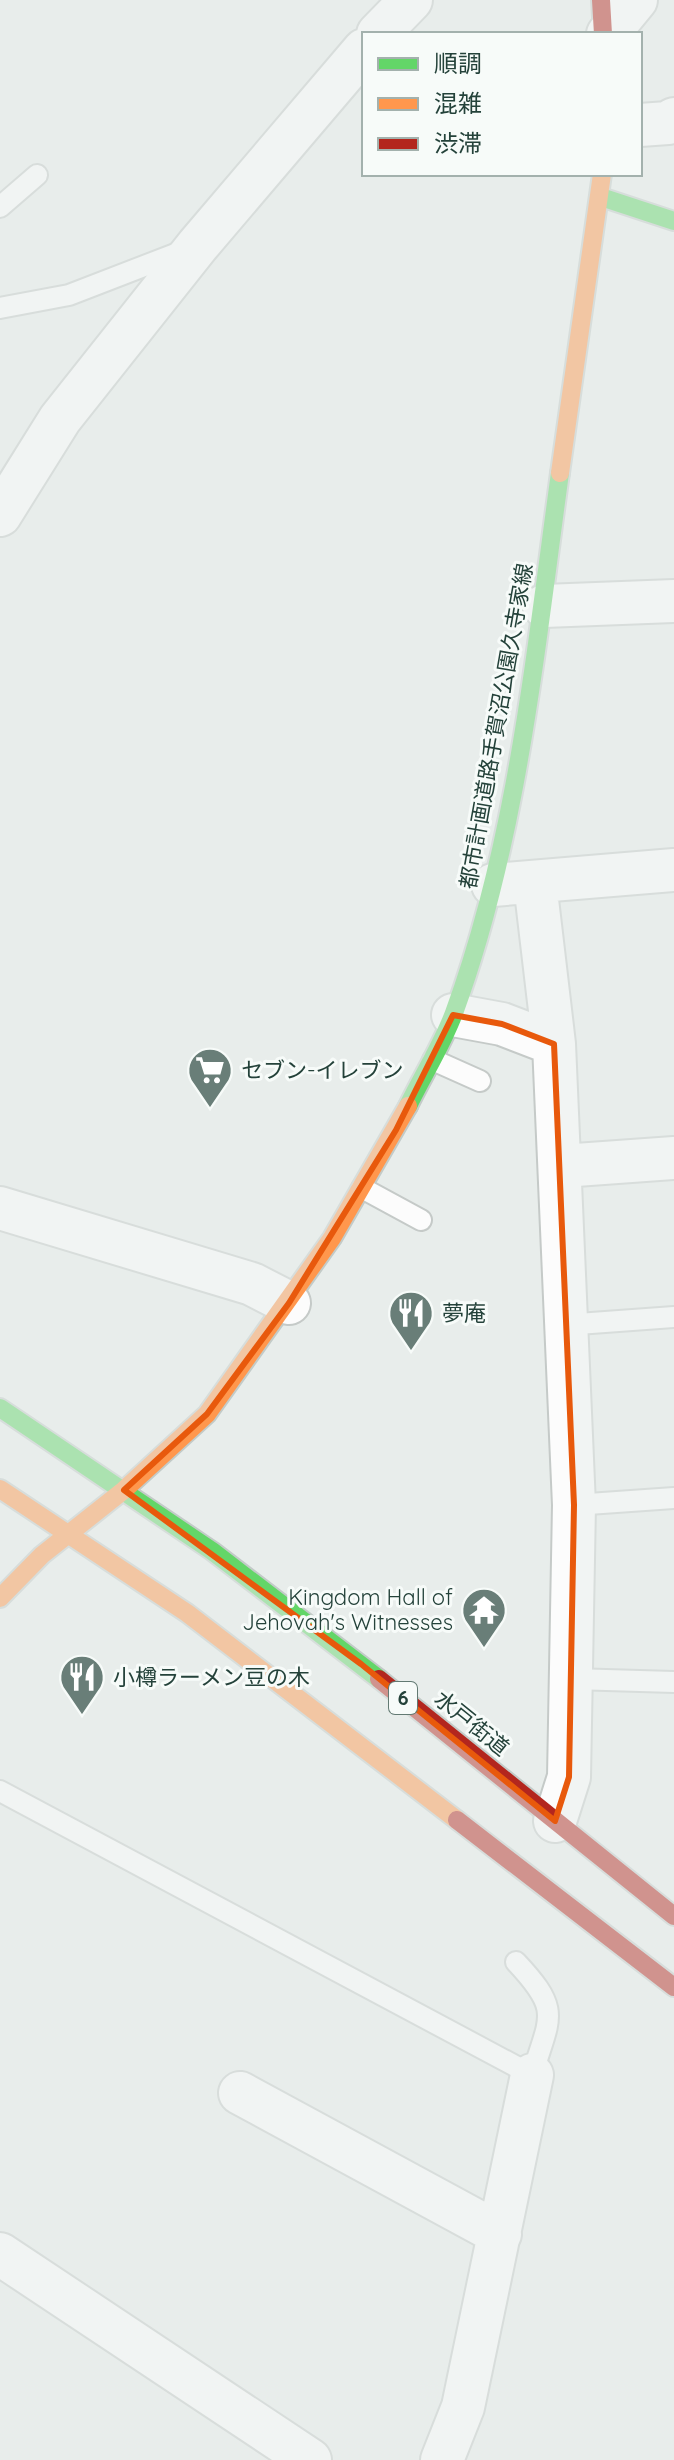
<svg xmlns="http://www.w3.org/2000/svg" width="674" height="2460" font-family="Quicksand,'Noto Sans JP',sans-serif">
<style>
.lines{fill:none;stroke-linecap:round;stroke-linejoin:round}
.lane-casing{stroke:#c5cac8;stroke-width:24}
.street-casing{stroke:#c5cac8;stroke-width:46}
.fast-casing{stroke:#c3cbc8;stroke-width:22}
.slow-casing{stroke:#c3cbc8;stroke-width:22}
.jam-casing{stroke:#c3cbc8;stroke-width:22}
.lane{stroke:#fcfcfc;stroke-width:20}
.street{stroke:#fcfcfc;stroke-width:42}
.fast{stroke:#63d668;stroke-width:18}
.slow{stroke:#ff974d;stroke-width:18}
.jam{stroke:#b3261e;stroke-width:18}
.marked{fill:none;stroke:#e8590c;stroke-width:6;stroke-linejoin:round}
.labels{text-anchor:middle;stroke-width:6;stroke-linejoin:round;paint-order:stroke}
.shield{fill:#f7fbf9;stroke:#637a73;stroke-width:2}
.shield-label{font-size:20px;font-weight:bold;fill:#24423a}
.street-label{font-size:22px;fill:#24423a;stroke:#f7fbf9}
.poi-label{font-size:22px;fill:#24423a;stroke:#f7fbf9;text-anchor:start}
</style>
<rect width="100%" height="100%" fill="#e8edeb"/>
<g class="lines">
<!-- lane casing -->
<g class="lane-casing">
<path id="lane" d="M0 207 37 175
M0 308 69 295 183 251
M433 1060 480 1081
M362 1188 421 1220
M564 1325 674 1317
M574 1505 674 1498
M572 1679 674 1682
M0 1791 532 2075C550 2016 562 2011 516 1962"/>
</g>
<!-- street casing -->
<g class="street-casing">
<path id="street" d="M378 34 411 0
M608 34 636 0
M640 125 668 123 674 119
M0 515 60 419 198 245 364 50
M544 606 674 601
M535 883 554 1044
M493 885 674 870
M453 1015 502 1024 554 1044 574 1505 569 1777 555 1821
M562 1166 674 1158
M0 1208 252 1284 289 1303
M240 2093 500 2234
M0 2254 310 2460
M442 2460 463 2407 532 2075"/>
</g>
<!-- fast casing -->
<g class="fast-casing">
<path id="fast" d="M601 197 674 221
M408 1106C423 1075 442 1045 454 1013 517 841 535 654 560 473
M0 1408 212 1551 379 1679"/>
</g>
<!-- slow casing -->
<g class="slow-casing">
<path id="slow" d="M560 473 602 174
M0 1489 187 1613 457 1820
M0 1598 42 1555 124 1490 207 1414 332 1238 408 1106"/>
</g>
<!-- jam casing -->
<g class="jam-casing">
<path id="jam" d="M601 0 603 34
M379 1679 674 1916
M457 1820 674 1987"/>
</g>
<!-- lane -->
<use href="#lane" class="lane"/>
<!-- street -->
<use href="#street" class="street"/>
<!-- fast -->
<use href="#fast" class="fast"/>
<!-- slow -->
<use href="#slow" class="slow"/>
<!-- jam -->
<use href="#jam" class="jam"/>
</g>
<!-- marked area -->
<path d="M0 0H674V2460H0ZM453 1015 502 1024 554 1044 574 1505 569 1777 555 1821 361 1664 124 1490 207 1414 289 1303 396 1130Z" fill="#e8edeb" fill-opacity=".55" fill-rule="evenodd"/>
<path class="marked" d="M453 1015 502 1024 554 1044 574 1505 569 1777 555 1821 361 1664 124 1490 207 1414 289 1303 396 1130Z"/>
<!-- icons -->
<defs>
<g id="supermarket-pin" transform="scale(2.3)"><path d="M0 17L-7.5 6A9.5 9.5 0 1 1 7.5 6Z" fill="#697e78" stroke="#f7fbf9"/><path d="M-6-5.5h2.5l.6 2H6L4.5 2H-2.5L-4.4-4H-6ZM-1.5 3.2a1.3 1.3 0 1 0 .1 0ZM3 3.2a1.3 1.3 0 1 0 .1 0Z" fill="#fff"/></g>
<g id="restaurant-pin" transform="scale(2.3)"><path d="M0 17L-7.5 6A9.5 9.5 0 1 1 7.5 6Z" fill="#697e78" stroke="#f7fbf9"/><path d="M-5-6h1v4h1v-4h1v4h1v-4h1v5L-1.5 .5V6h-2V.5L-5-1ZM5-6V6H3V1.5H1.5Q1.5-4 5-6Z" fill="#fff"/></g>
<g id="temple-pin" transform="scale(2.3)"><path d="M0 17L-7.5 6A9.5 9.5 0 1 1 7.5 6Z" fill="#697e78" stroke="#f7fbf9"/><path d="M0-6L5-2H3V0L6.5 2.5H4V6H1.5V3h-3V6H-4V2.5H-6.5L-3 0V-2H-5Z" fill="#fff"/></g>
</defs>
<g fill-rule="evenodd">
<use href="#supermarket-pin" x="210" y="1070"/>
<use href="#restaurant-pin" x="411" y="1313"/>
<use href="#temple-pin" x="484" y="1610"/>
<use href="#restaurant-pin" x="82" y="1677"/>
</g>
<g class="labels">
<!-- shield labels -->
<rect class="shield" x="389" y="1682" width="28" height="32" rx="6"/>
<g class="shield-label">
<text x="403" y="1705">6</text>
</g>
<!-- street labels -->
<g class="street-label">
<text transform="translate(496 726) rotate(-80)" y="8">都市計画道路手賀沼公園久寺家線</text>
<text transform="translate(472 1723) rotate(39)" y="8">水戸街道</text>
</g>
<!-- poi labels -->
<g class="poi-label">
<text x="241" y="1078">セブン-イレブン</text>
<text x="442" y="1321">夢庵</text>
<text x="453" y="1605" text-anchor="end">Kingdom Hall of<tspan x="453" dy="25">Jehovah's Witnesses</tspan></text>
<text x="113" y="1685">小樽ラーメン豆の木</text>
</g>
</g>
<!-- legend -->
<rect x="362" y="32" width="280" height="144" fill="#f7fbf9" stroke="#a3b1ad" stroke-width="2"/>
<rect x="378" y="58" width="40" height="12" fill="#63d668" stroke="#a3b1ad" stroke-width="2"/>
<text x="434" y="72" font-size="24" fill="#24423a">順調</text>
<rect x="378" y="98" width="40" height="12" fill="#ff974d" stroke="#a3b1ad" stroke-width="2"/>
<text x="434" y="112" font-size="24" fill="#24423a">混雑</text>
<rect x="378" y="138" width="40" height="12" fill="#b3261e" stroke="#a3b1ad" stroke-width="2"/>
<text x="434" y="152" font-size="24" fill="#24423a">渋滞</text>
</svg>
